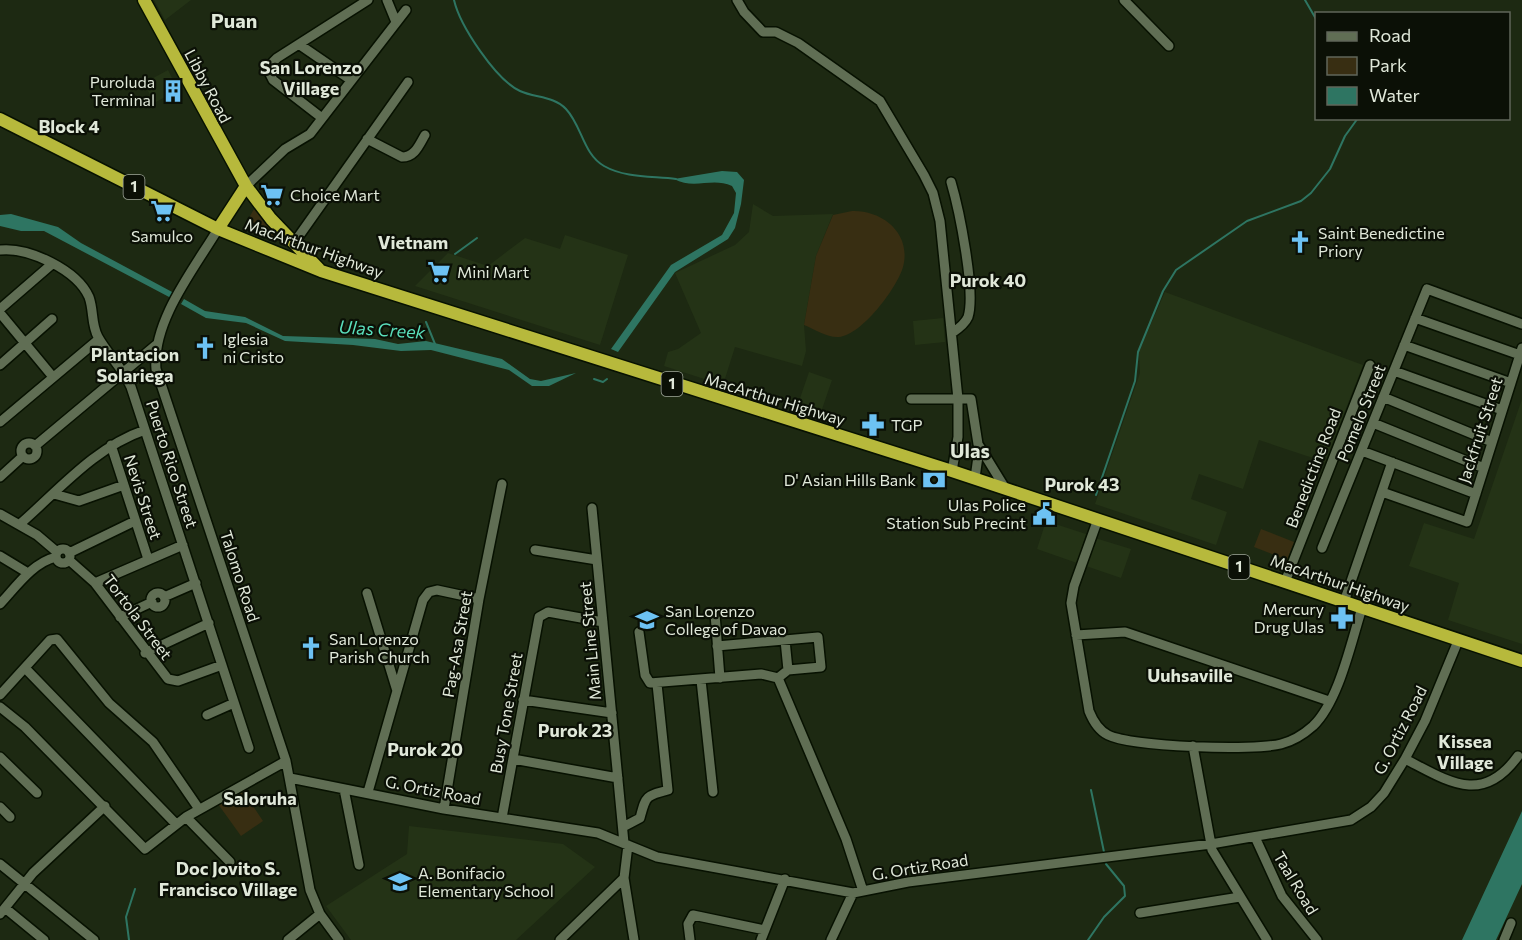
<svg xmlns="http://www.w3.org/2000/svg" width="1522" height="940" font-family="Commissioner,sans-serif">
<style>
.built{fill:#243316}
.green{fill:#382e12}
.water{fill:#2e7562}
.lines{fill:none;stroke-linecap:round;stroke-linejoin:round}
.stream{stroke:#2e7562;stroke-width:2}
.minor-casing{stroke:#071101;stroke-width:12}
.highway-casing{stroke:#071101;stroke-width:15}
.minor{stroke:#606e54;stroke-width:9}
.highway{stroke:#b7b93c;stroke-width:12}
.labels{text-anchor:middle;stroke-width:4.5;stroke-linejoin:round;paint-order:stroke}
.shield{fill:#0b1006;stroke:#a0a79a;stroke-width:1.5}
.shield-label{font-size:15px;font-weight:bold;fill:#e0e8d9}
.poi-label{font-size:16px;fill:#e0e8d9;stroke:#0b1006;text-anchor:start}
.street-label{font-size:16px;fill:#e0e8d9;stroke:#0b1006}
.neighbourhood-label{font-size:18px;font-weight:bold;fill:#e0e8d9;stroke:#0b1006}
.water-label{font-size:18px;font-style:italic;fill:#5adebb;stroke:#0b1006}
.quarter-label{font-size:20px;font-weight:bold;fill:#e0e8d9;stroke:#0b1006}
</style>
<rect width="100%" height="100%" fill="#1d2912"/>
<!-- built -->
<path class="built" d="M154 0H191L165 20Z
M168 70 178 90 154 103 144 83Z
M753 204 773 216 833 214 816 256 804 325 806 351 802 366 735 347 723 385 664 366 668 352 678 349 701 333 675 273 735 245 749 232Z
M565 235 628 255 600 345 415 286 448 253 488 266 525 238 560 249Z
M1165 292 1363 365 1325 462 1259 440 1243 489 1199 474 1191 499 1227 512 1216 545 1095 504 1140 373 1139 351Z
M943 318 945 342 915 345 913 321Z
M809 372 832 380 820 415 797 407Z
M1522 399V644L1448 620 1459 583 1409 566 1424 523 1474 539Z
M1046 521 1086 534 1077 563 1037 549Z
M1095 538 1131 549 1121 578 1086 566Z
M409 826 563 844 595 867 516 940H351L326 906 407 854Z"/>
<!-- green -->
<path class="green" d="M254 209 283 243 245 225Z
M852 211C882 210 912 233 903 267 897 288 862 335 839 337 828 338 814 329 804 325L816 256 833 215Z
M1261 529 1294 542 1287 560 1254 547Z
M241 788 263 821 241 836 218 804Z"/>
<!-- water -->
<path class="water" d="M722 171 737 172 744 180 741 204 735 228 728 239 675 272 618 352 611 349 671 265 722 235 734 213 736 193 732 186C712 177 694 190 674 179Z
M11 214 58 227 81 243 174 293 171 298 44 231H21L0 226V215Z
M184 299 205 311 245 317 283 336 375 339 398 344 426 341 502 359 530 379 541 381 576 373 549 386H532L509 370 431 350 401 351 353 345 285 341 246 323 206 318 181 304Z
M1522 811V884L1496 940H1462Z"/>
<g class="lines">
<!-- stream -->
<path class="stream" d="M454 0C460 26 496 80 520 91 535 98 554 96 566 109 582 126 583 154 604 166 625 178 652 176 676 179
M1305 0 1316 19
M455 254 477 238
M426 322 435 344
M594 379 603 382 607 379
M1096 495 1135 381 1138 352 1163 291 1176 270 1247 221 1301 201 1311 193 1330 169 1345 136 1358 118
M1091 790 1104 852
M129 940 126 917 135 889
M1088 940 1104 917 1125 896 1124 886 1106 864"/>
<!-- minor casing -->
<g class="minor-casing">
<path id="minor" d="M387 0 396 22
M737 0 744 12 763 32H776L798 43 880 101 924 175 933 193 940 221 958 399V437L952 471
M1124 0 1169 46
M300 45 351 80
M322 118 273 80 267 68 277 58 368 0
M367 139 402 157C415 157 419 145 425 135
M951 182C959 209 976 292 968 317 965 324 958 329 952 333
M246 186 285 149 310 134 406 10
M218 229C194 269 152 321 156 369L286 761 310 890 320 914 339 940
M294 243 408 82
M0 250C29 247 77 270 89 297 94 311 91 324 98 337 108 355 123 368 131 387L249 748
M0 309 52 264
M0 313 53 377
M1415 318 1520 355
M1404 345 1511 383
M0 365 52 319
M1394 371 1502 410
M1383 397 1492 442
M911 399H971L978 444 1005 488
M0 422 99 339
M1373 423 1484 468
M21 451a8 8 0 1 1 16 0a8 8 0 1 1-16 0Z
M111 445 148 559
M35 446 156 345
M1362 451 1476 494
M0 477 23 456
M975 478 979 449
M1382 492 1467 522 1522 348
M54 494 79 501 124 485
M592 508 624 843
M0 514 37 535 57 552
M1098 519 1074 586 1071 603 1089 711C1093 721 1098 730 1108 735 1132 747 1255 751 1281 744 1293 741 1304 734 1313 726 1339 701 1351 642 1362 608
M20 524C59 490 95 447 145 430
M1322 548 1427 289 1522 324
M56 556a7 7 0 1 1 14 0a7 7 0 1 1-14 0Z
M535 550 597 560
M69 553 135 521
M0 556 28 573
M69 560 95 583 168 679 178 681 222 665
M1285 582 1370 365
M95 583 183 545
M367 593 397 691
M151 600a7 7 0 1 1 14 0a7 7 0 1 1-14 0Z
M164 597 196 583
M1344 602 1392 462
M0 604C16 587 32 563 56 557
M715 614 720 678
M120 617 152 602
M639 632 645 675 650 683 761 674 778 678 846 839 863 891
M1076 635 1125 632 1329 701
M785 640 788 670
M717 646 818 637 821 667 788 670 778 678
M145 653 209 623
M25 668 176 824
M701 680 713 792
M0 695 50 640 57 639 109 703 153 742 199 809
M523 700 612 713
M0 707 25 727 145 849 186 817 286 761
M207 715 234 703
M1193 746 1212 850 1267 940
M0 757 37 793
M513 759 618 778
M1405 759C1448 781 1482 806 1518 756
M290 778 444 809 598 833 657 857 853 893 908 882 1211 844 1351 820 1371 807 1384 793 1405 759 1425 721 1458 641
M344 789 359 865
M368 792 423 600 429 592 437 590 479 599
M0 807 10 817
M444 809 479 599 502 484
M186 817 230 862
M502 818 539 617 548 612 603 622
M623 827 640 818C646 796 645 796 668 790L657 684
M1255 837 1282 896 1317 940
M628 845 624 878 634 940
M0 864 94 940
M5 908 44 940
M1140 913 1240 897
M0 914 33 873 105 806
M288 940 320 914
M560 940 624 878
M690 940 688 924 693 915 765 930
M761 940 785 879
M831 940 853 893
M1504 940 1511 923"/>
</g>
<!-- highway casing -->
<g class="highway-casing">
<path id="highway" d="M144 0 246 186 271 219 319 269
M0 119 218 229 321 271 952 471 1522 661
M218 229 246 186"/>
</g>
<!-- minor -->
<use href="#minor" class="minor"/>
<!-- highway -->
<use href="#highway" class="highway"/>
</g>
<!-- icons -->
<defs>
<g id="building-bare" transform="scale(1.8)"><path d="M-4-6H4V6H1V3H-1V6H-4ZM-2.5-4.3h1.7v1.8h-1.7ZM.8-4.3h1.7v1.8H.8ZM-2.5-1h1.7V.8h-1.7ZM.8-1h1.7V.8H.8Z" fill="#6dc2f3" stroke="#0b1006" stroke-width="2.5" paint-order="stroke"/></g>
<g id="supermarket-bare" transform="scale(1.8)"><path d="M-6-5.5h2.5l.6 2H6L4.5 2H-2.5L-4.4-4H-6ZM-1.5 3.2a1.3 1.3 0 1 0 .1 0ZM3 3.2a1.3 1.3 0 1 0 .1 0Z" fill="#6dc2f3" stroke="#0b1006" stroke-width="2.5" paint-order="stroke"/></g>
<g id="church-bare" transform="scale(1.8)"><path d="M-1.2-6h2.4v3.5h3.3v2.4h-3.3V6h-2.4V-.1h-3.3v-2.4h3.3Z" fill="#6dc2f3" stroke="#0b1006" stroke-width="2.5" paint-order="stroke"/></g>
<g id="pharmacy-bare" transform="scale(1.8)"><path d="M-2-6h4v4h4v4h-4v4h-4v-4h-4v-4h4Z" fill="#6dc2f3" stroke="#0b1006" stroke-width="2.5" paint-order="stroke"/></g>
<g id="bank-bare" transform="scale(1.8)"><path d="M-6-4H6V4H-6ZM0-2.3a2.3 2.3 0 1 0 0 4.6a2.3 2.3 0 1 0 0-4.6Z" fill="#6dc2f3" stroke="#0b1006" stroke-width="2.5" paint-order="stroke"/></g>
<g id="civic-bare" transform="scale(1.8)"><path d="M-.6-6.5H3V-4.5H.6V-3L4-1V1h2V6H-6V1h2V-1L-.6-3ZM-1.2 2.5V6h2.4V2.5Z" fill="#6dc2f3" stroke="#0b1006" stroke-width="2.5" paint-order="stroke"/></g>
<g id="university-bare" transform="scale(1.8)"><path d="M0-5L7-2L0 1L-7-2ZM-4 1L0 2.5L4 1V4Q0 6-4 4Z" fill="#6dc2f3" stroke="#0b1006" stroke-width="2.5" paint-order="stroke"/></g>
<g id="school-bare" transform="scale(1.8)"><path d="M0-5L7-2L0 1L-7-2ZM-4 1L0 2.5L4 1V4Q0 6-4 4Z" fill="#6dc2f3" stroke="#0b1006" stroke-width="2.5" paint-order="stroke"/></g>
</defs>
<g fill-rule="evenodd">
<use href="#building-bare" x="173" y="91"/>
<use href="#supermarket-bare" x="272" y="195"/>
<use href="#supermarket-bare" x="162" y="211"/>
<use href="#church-bare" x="1300" y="242"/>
<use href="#supermarket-bare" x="439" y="272"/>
<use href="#church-bare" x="205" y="348"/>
<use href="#pharmacy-bare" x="873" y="425"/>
<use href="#bank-bare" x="934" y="480"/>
<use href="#civic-bare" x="1044" y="514"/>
<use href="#pharmacy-bare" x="1342" y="618"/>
<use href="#university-bare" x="647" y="620"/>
<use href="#church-bare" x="311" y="648"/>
<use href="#school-bare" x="400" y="882"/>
</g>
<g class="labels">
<!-- shield labels -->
<g class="shield">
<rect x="123.5" y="175" width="21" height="24" rx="4.5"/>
<rect x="661.5" y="372" width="21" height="24" rx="4.5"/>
<rect x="1228.5" y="555" width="21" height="24" rx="4.5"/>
</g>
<g class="shield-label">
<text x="134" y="192">1</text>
<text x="672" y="389">1</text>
<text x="1239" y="572">1</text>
</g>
<!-- poi labels -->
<g class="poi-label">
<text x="155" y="88" text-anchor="end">Puroluda<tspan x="155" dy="18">Terminal</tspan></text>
<text x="290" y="201">Choice Mart</text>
<text x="1318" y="239">Saint Benedictine<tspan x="1318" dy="18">Priory</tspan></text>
<text x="162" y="242" text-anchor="middle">Samulco</text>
<text x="457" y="278">Mini Mart</text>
<text x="223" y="345">Iglesia<tspan x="223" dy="18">ni Cristo</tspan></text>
<text x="891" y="431">TGP</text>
<text x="916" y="486" text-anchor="end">D' Asian Hills Bank</text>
<text x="1026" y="511" text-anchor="end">Ulas Police<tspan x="1026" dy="18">Station Sub Precint</tspan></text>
<text x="1324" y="615" text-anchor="end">Mercury<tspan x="1324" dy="18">Drug Ulas</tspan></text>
<text x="665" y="617">San Lorenzo<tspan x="665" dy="18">College of Davao</tspan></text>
<text x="329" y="645">San Lorenzo<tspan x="329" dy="18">Parish Church</tspan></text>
<text x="418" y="879">A. Bonifacio<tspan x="418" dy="18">Elementary School</tspan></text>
</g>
<!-- street labels -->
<g class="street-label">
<text transform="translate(208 86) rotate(62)" y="6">Libby Road</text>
<text transform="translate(314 248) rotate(20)" y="6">MacArthur Highway</text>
<text transform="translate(775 399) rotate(17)" y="6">MacArthur Highway</text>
<text transform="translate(1361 413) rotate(-68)" y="6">Pomelo Street</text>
<text transform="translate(1480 430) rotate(-72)" y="6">Jackfruit Street</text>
<text transform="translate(172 464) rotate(72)" y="6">Puerto Rico Street</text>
<text transform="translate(1313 468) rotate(-69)" y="6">Benedictine Road</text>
<text transform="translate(143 497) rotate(72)" y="6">Nevis Street</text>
<text transform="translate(240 576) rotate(72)" y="6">Talomo Road</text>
<text transform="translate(1340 583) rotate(19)" y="6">MacArthur Highway</text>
<text transform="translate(138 617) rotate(53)" y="6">Tortola Street</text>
<text transform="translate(590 641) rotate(-95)" y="6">Main Line Street</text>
<text transform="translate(457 644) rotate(-80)" y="6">Pag-Asa Street</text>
<text transform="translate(506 713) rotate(-80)" y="6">Busy Tone Street</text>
<text transform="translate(1400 730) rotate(-63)" y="6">G. Ortiz Road</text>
<text transform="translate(433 790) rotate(11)" y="6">G. Ortiz Road</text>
<text transform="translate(920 867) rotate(-9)" y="6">G. Ortiz Road</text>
<text transform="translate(1296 883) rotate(59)" y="6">Taal Road</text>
</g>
<!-- neighbourhood labels -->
<g class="neighbourhood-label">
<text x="311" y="74">San Lorenzo<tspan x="311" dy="21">Village</tspan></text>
<text x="69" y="133">Block 4</text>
<text x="413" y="249">Vietnam</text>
<text x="988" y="287">Purok 40</text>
<text x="135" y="361">Plantacion<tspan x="135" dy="21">Solariega</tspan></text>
<text x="1082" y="491">Purok 43</text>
<text x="1190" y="682">Uuhsaville</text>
<text x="575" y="737">Purok 23</text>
<text x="1465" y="748">Kissea<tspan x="1465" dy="21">Village</tspan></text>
<text x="425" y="756">Purok 20</text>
<text x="260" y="805">Saloruha</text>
<text x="228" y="875">Doc Jovito S.<tspan x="228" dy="21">Francisco Village</tspan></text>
</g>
<!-- water labels -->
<g class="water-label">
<text transform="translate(382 330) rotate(4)" y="6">Ulas Creek</text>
</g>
<!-- quarter labels -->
<g class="quarter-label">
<text x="234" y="28">Puan</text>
<text x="970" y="458">Ulas</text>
</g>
</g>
<!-- legend -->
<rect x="1315" y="12" width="195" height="108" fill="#0b1006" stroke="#60665a" stroke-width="1.5"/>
<rect x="1327" y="32" width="30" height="9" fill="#606e54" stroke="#60665a" stroke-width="1.5"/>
<text x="1369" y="42" font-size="18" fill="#e0e8d9">Road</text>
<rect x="1327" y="57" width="30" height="18" fill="#382e12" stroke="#60665a" stroke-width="1.5"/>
<text x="1369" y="72" font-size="18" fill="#e0e8d9">Park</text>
<rect x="1327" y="87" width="30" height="18" fill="#2e7562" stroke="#60665a" stroke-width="1.5"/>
<text x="1369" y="102" font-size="18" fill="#e0e8d9">Water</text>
</svg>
